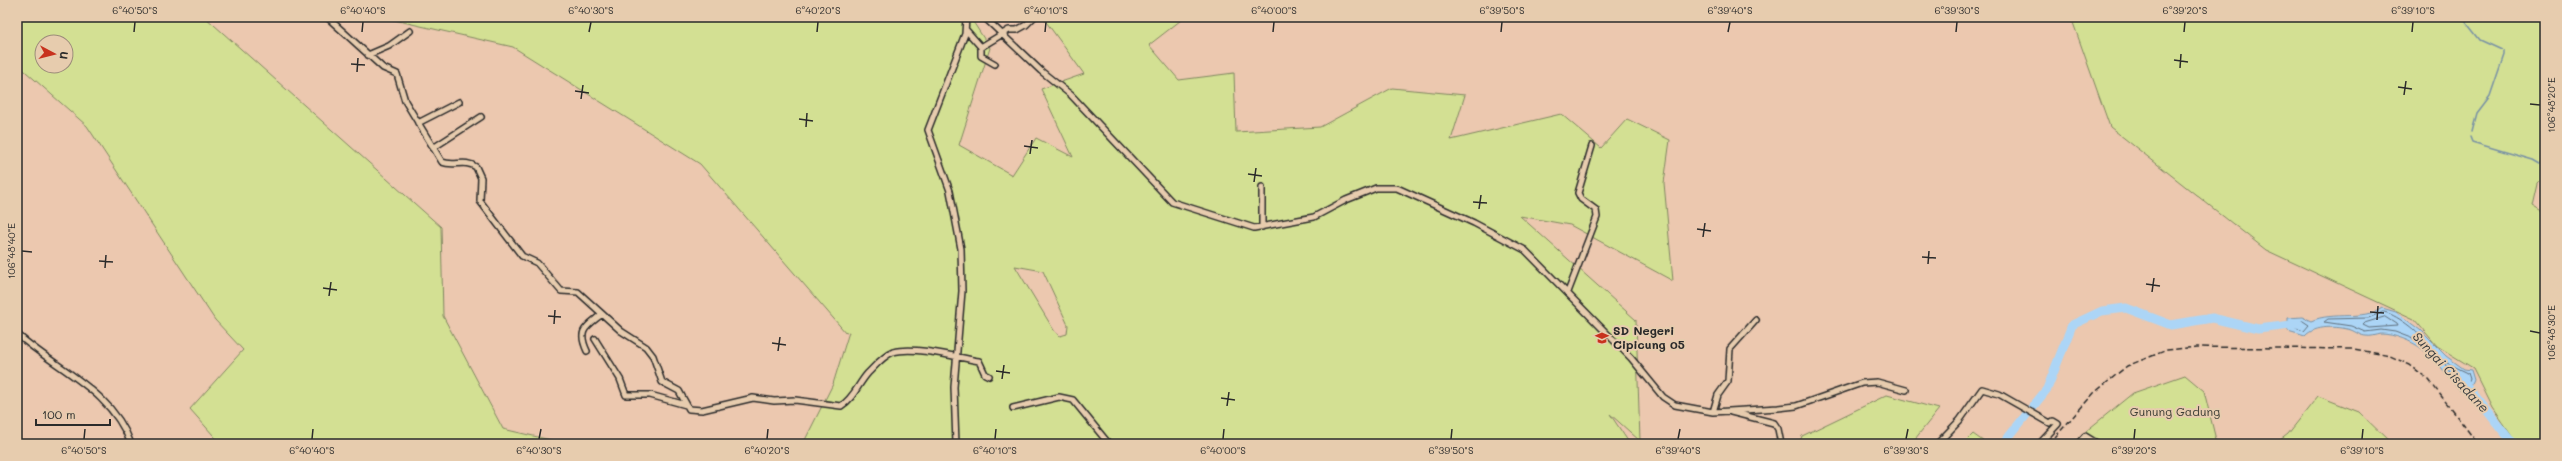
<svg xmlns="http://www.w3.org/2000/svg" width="2562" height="461" font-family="Mali,sans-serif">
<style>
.green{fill:#d3e093;stroke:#7f865f;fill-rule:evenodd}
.water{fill:#acd5f6;stroke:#7891a5}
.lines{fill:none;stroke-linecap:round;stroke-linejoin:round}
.shore{stroke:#5f6f7c;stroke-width:1}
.stream{stroke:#7891a5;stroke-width:1.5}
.river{stroke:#acd5f6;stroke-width:9}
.street-casing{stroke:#2b2b2b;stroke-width:8}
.street{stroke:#e7ccae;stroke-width:5}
.rail{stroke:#2b2b2b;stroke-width:1.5;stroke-dasharray:6 3;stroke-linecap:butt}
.ticks{fill:none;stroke:#2b2b2b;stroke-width:1.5}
.labels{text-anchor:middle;stroke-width:4;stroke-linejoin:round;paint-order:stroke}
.poi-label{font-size:12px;font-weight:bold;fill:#2b2b2b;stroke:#e7ccae;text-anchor:start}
.park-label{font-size:12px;fill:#3c3d35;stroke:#e7ccae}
.water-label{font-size:13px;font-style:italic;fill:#383c3f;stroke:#e7ccae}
.neatline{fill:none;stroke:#2b2b2b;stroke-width:1.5}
.ticks-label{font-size:10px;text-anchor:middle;fill:#2b2b2b}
</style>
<rect width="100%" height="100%" fill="#ecc8af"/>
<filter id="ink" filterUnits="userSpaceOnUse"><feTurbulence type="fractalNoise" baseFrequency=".025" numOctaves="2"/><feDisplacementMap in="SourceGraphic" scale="8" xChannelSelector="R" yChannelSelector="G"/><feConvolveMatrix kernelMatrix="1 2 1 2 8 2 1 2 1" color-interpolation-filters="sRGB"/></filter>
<g filter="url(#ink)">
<!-- green -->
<path class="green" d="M17 17H205L441 227 443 316 503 429 568 444H221L190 409 243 350 215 320 87 126 17 64ZM42 42H66V66H42Z
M381 17H970L990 48 959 145 1012 175 1036 138 1073 157 1041 89 1084 74 1044 19 1049 17H1185L1149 45 1179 80 1234 73 1236 132 1320 127 1392 88 1465 95 1451 140 1561 114 1601 148 1627 119 1670 140 1664 183 1673 281 1570 225 1520 216 1636 320 1640 441 1610 414 1630 444H803L833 384 849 332 846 333 700 164 513 47ZM1015 266 1043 271 1068 325 1067 334 1060 336 1055 332Z
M2071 17H2545V175L2537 183 2532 205 2545 213V444H2518L2493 408 2473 368 2437 346 2414 319 2266 250 2110 127Z
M2185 375 2204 391 2217 444H2075L2080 436 2133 393Z
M1887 395 1939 409 1911 444H1799L1802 436Z
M2318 396 2359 412 2392 444H2275L2288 434Z
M1973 434 1987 444H1963Z"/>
<!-- water -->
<path class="water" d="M2382 308 2396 312 2420 330 2446 356 2464 369 2471 370 2474 380 2470 389H2459C2447 375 2436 359 2421 348 2411 341 2394 334 2381 334 2376 335 2371 337 2366 336 2361 336 2356 332 2351 330 2338 326 2315 325 2305 336L2288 331V318L2302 317 2311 321C2333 311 2365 321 2382 308Z"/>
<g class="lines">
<!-- shore -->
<path class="shore" d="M2383 312C2393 312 2423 334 2424 343L2395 332 2381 330 2365 332 2351 326 2324 322 2328 319 2368 318Z
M2385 317 2396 324 2397 326 2369 328 2363 325 2365 323Z
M2303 321 2309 325 2304 331 2292 327 2293 323Z
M2443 361 2468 373 2470 379 2468 384 2460 385Z"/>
<!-- stream -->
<path class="stream" d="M2462 17 2480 40 2504 51V55L2490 96 2477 113 2472 132
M2470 137 2472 142 2533 160 2545 167"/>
<!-- river -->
<path class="river" d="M2462 380 2514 444
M2003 444 2047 389 2072 325 2102 311 2126 308 2171 325 2212 318 2258 329 2299 324"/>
<!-- street casing -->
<g class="street-casing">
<path id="street" d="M327 17 383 68 397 74 405 101 442 162C454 167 465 159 476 167L481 178 480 201 522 256 537 263 561 291 578 292 621 331 646 347 653 356 662 382 679 391 689 409 702 410 753 398 774 401 795 400 841 406C854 398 858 384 868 373 875 366 883 356 893 352 914 346 957 357 979 361L985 374 989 376
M984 17 1041 71 1071 95 1172 202 1254 228 1314 217 1346 200 1376 188H1397L1474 223 1525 250 1631 358 1663 397 1675 405 1713 412 1778 408 1796 406 1862 383 1877 382 1906 390
M966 30 981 47V56L995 64
M981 47 1009 30H1017L1026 25 1034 17
M368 55 389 46 410 31
M418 123 459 102
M433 148 481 117
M1262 227V187
M1568 292 1597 217 1596 210 1581 199 1578 193 1592 146
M17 334C57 370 112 390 131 444
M595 339 620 379 626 395H650L686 405
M587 351C577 330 586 327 602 314
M1013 408 1059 397 1073 400 1109 444
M1713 412 1718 395 1728 381 1730 349 1756 320
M1731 412 1774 423 1778 429 1781 444
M956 444 954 387 962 291 961 249 950 191 928 130 965 34 966 17
M1631 444H1632
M1937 444 1960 420 1982 389 1999 394 2050 423 2053 421 2058 424 2042 441 2044 444
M2078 444 2085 436 2098 444"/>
</g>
<!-- street -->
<use href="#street" class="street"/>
<!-- rail -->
<path class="rail" d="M2049 444 2094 393 2127 366 2167 350 2197 347 2354 349 2390 356 2410 365 2429 380 2478 444"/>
</g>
</g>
<!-- ticks -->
<path class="ticks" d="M134 32 135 22M362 32 363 22M589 32 591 22M817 32 818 22M1045 32 1046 22M1273 32 1274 22M1501 32 1502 22M1728 32 1730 22M1956 32 1957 22M2184 32 2185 22M2412 32 2413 22M2174 60 2188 62M351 64 365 65M2180 68 2181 54M357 72 358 58M2398 87 2412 89M575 91 589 93M2404 95 2406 81M581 99 583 85M2530 104 2540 105M799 119 813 121M806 127 807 113M1024 146 1038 148M1030 154 1032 140M1248 174 1262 176M1254 182 1256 168M1473 202 1487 203M1479 209 1481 195M1697 229 1711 231M1703 237 1705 223M22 251 32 252M1922 257 1936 258M99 261 113 262M1928 264 1929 251M105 268 106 255M2146 284 2160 286M323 288 337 290M2152 292 2154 278M329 296 331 282M2370 312 2384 313M548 316 561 317M2377 320 2378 306M554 324 555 310M2530 331 2540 333M772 343 786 345M778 351 780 337M996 371 1010 373M1002 379 1004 365M1221 398 1235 400M1227 406 1229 392M84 439 85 429M312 439 313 429M539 439 541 429M767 439 768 429M995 439 996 429M1223 439 1224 429M1451 439 1452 429M1678 439 1680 429M1906 439 1908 429M2134 439 2135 429M2362 439 2363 429"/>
<!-- icons -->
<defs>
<g id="school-bare" transform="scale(1.08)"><path d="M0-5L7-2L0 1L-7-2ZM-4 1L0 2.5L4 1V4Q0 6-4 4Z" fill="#c8321e" stroke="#e7ccae" stroke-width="2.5" paint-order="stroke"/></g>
</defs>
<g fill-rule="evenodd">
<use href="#school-bare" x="1602" y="338"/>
</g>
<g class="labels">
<!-- poi labels -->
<g class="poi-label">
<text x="1613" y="335">SD Negeri<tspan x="1613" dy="14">Cipicung 05</tspan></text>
</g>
<!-- park labels -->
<g class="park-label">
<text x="2175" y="416">Gunung Gadung</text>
</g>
<!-- water labels -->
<g class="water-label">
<text transform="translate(2451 372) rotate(47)" y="5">Sungai Cisadane</text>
</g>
</g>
<!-- margin -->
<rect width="2562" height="461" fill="none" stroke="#e7ccae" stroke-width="44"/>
<!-- north arrow -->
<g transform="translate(54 54) rotate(97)"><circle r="19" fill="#e7ccae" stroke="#9c8c7a"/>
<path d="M0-3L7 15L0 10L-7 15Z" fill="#c8321e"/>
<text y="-6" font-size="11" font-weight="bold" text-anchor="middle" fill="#2b2b2b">U</text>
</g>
<!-- scale -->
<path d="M36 419v6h74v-6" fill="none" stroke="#2b2b2b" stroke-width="2"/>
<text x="42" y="419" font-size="12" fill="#2b2b2b" stroke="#e7ccae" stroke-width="3" paint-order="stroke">100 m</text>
<rect x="22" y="22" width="2518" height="417" class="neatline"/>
<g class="ticks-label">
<text x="135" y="14">6°40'50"S</text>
<text x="363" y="14">6°40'40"S</text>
<text x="591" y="14">6°40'30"S</text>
<text x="818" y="14">6°40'20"S</text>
<text x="1046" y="14">6°40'10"S</text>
<text x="1274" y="14">6°40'00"S</text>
<text x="1502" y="14">6°39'50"S</text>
<text x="1730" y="14">6°39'40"S</text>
<text x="1957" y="14">6°39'30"S</text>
<text x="2185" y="14">6°39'20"S</text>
<text x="2413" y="14">6°39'10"S</text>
<text transform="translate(2551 105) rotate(-90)" y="4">106°48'20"E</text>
<text transform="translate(11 251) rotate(-90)" y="4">106°48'40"E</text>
<text transform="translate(2551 333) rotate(-90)" y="4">106°48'30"E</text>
<text x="84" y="454">6°40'50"S</text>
<text x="312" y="454">6°40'40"S</text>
<text x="539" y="454">6°40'30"S</text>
<text x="767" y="454">6°40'20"S</text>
<text x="995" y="454">6°40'10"S</text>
<text x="1223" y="454">6°40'00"S</text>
<text x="1451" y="454">6°39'50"S</text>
<text x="1678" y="454">6°39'40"S</text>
<text x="1906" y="454">6°39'30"S</text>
<text x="2134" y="454">6°39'20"S</text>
<text x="2362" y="454">6°39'10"S</text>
</g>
</svg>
